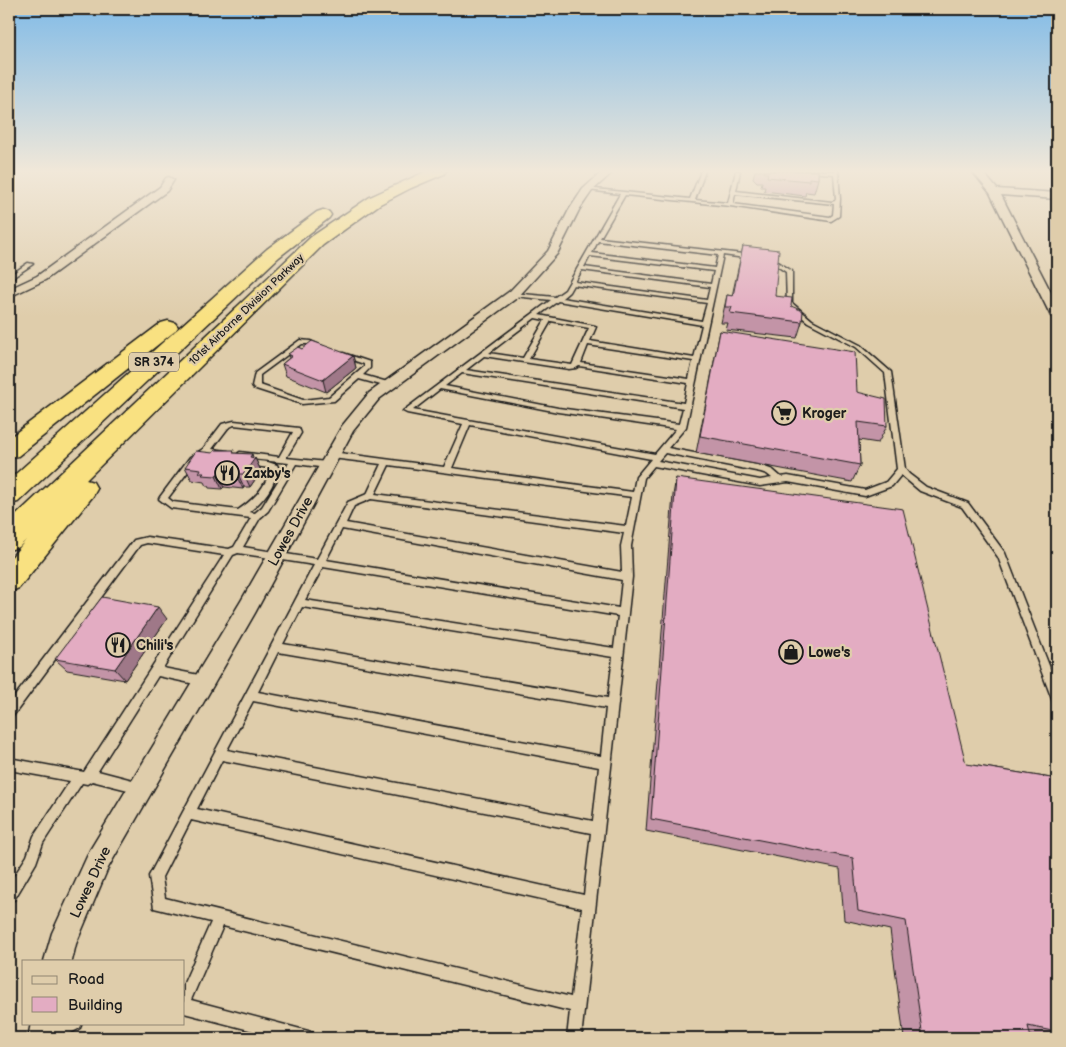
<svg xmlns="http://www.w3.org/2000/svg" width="1066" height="1047" font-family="'Balsamiq Sans',sans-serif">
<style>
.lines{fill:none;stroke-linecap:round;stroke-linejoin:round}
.lane-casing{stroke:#1c1c1c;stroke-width:3}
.street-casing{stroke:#1c1c1c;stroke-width:3}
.highway-casing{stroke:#1c1c1c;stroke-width:3}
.lane{fill:#dfcdab;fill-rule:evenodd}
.street{fill:#dfcdab;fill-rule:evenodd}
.highway{fill:#f9e181;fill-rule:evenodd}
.wall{fill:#c394a7;stroke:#1c1c1c}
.shaded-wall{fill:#9f7888;stroke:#1c1c1c}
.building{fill:#e3acc2;stroke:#1c1c1c}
.labels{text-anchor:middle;stroke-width:4.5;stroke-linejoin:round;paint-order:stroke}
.far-street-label{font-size:11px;fill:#1c1c1c;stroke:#dfcdab}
.shield{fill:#dfcdab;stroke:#565147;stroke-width:1}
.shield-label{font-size:12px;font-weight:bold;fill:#1c1c1c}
.poi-label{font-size:14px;font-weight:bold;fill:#1c1c1c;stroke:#dfcdab;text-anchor:start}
.street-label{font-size:14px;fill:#1c1c1c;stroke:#dfcdab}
</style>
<rect width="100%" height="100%" fill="#dfcdab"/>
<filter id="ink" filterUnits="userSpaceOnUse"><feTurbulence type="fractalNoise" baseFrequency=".02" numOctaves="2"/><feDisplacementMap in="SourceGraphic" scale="10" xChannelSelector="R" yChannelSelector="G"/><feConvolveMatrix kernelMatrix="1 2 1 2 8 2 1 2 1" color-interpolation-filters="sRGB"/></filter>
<g filter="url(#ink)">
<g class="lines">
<!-- lane casing -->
<g class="lane-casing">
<path id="lane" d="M701 171H705L695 200 728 203 736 171H740L736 191 832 202 835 201 836 199 834 174 809 172 807 171H838L840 199 839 216 831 221 730 206 625 195 600 238 752 255 755 257 752 259 723 255 686 427 668 448 762 466 773 470 781 477 788 476 865 490 886 482 897 469 885 373 856 347 808 322 787 305 786 272 771 262 764 260 767 258 775 260 792 271V303L812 320 860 345 891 372 905 469 909 474 926 487 968 503 1005 553 1057 686V704L1053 703 1052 699 998 557 962 507 920 491 901 475 892 486 865 496 788 482 760 486 654 466 644 478 631 546 632 577 581 1038H567L570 1011 223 926 191 1000 308 1031 313 1033 315 1038H280L184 1013V983L211 922 154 908 149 876 314 565 238 553 233 555 163 668 204 676 208 678 209 681 208 684 204 686 158 676 98 771 144 783 146 787 144 791 140 793 92 781 87 784 82 783 43 843 36 863 14 900 9 901V884L27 856 34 836 70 781 9 770V758L84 772 224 555 147 543 140 545 13 716 9 717V704L134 540 147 537 229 549 234 547 251 518 171 508 159 499 160 497 190 457 203 449 222 424 234 421 299 428 301 433 286 458 327 462 331 465 327 468 296 464 268 511 260 518 243 547 317 559 348 502 367 494 381 464 332 458 328 455 329 453 332 452 444 467 463 424 407 413 403 411 551 300 514 296 511 294 512 293 555 297 565 290 620 194 588 190 586 189V188L690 199ZM735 194 834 204 833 215 830 217 733 204ZM598 241 718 255 715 268 592 253ZM590 256 714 271 711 284 584 267ZM582 270 710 287 707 300 575 282ZM573 285 707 303 702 321 562 298 569 292ZM558 301 702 325 694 358 590 341 596 327 595 326 539 315ZM535 318 545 320 523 358 489 353ZM551 321 589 328 572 365 529 359ZM588 345 693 361 689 379 581 363ZM484 356 569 369 576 368 579 366 688 383 684 403 466 370ZM462 373 683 408 679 424 558 408 445 386ZM440 389 558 412 676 429 655 454 413 410ZM234 425 293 432 279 457 240 452 236 455 240 458 289 463 262 507 255 513 249 512C264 500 275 486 278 467L277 465 268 462 248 460 245 461 244 463 245 465 270 468C267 487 253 500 238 510L173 502 168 498 196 461 207 454 228 455 229 453 228 451 212 449 228 428ZM470 425 651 459 636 477 633 492 452 468ZM665 453 761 472 767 474 772 478 760 480 658 461ZM389 465 632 497 626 526 375 494ZM371 499 624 533 621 546 622 572 346 523 354 506ZM342 529 622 580 619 608 326 560ZM323 567 618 616 614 648 305 600ZM302 607 613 657 608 698 283 644ZM278 652 606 708 601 756 258 692ZM253 701 599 767 593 821 227 750ZM222 760 591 833 584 895 197 809ZM191 820 582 908 571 997 165 898 162 877Z
M28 263 33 264 9 280V276Z
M300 340 310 341 324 347 321 349 307 344H302L260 375V385L303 400 329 397 364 367V364L341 356V354L343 353 370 362V368L363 375 391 383 392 385 388 387 359 379 334 401 302 404 253 388 252 386 255 373Z
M60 1023H82L80 1028 62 1038H41L43 1033Z"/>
</g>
<!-- street casing -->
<g class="street-casing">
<path id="street" d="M603 171H614L592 191 579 210 557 254 518 297 379 399 353 431 255 613 108 868 76 944 72 961H44L52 933 90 850 241 601 342 426 369 393 510 291 548 251 569 210 583 189Z
M972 171H982L997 189 1057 193V199L1001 195 1057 304V320L1051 316 990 193Z
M169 177 174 180 167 191 45 280 9 297V289L37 276 160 187 166 178Z
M31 1023H61L58 1038H28Z"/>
</g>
<!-- highway casing -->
<g class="highway-casing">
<path id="highway" d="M427 171H446L444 174 411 188 380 204 323 245 86 480 93 482 97 489 93 496 19 588 9 592V560L26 540 19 547 9 550V522L311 237 370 197Z
M323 210 329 212 331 215 329 218 279 257 18 502 9 504V480L267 249 317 212Z
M168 321 175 323 178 327 175 331 18 456 9 458V438L161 323Z"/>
</g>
<!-- lane -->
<use href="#lane" class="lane"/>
<!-- street -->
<use href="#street" class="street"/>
<!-- highway -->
<use href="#highway" class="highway"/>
</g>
<!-- wall -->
<path class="wall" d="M755 171H818V179L814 193 806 192 805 196 764 191 765 187H761L762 182H757L753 178Z
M743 246 775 296 791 306 802 322 797 338 726 330 728 323H721L727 295 732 296Z
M720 331 857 392 887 426 878 443 859 440 860 465 852 482 696 453Z
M302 349 353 356 356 368 326 392 286 376 282 364 289 358 288 354Z
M213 453H235L255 458 261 471 250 487H244L243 489 224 487 222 489 209 488 208 486H206L204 482 192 480 185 467Z
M676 478 966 764 1057 779V1038H1042L1031 1036V1038H904L890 930 844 920 840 869 646 831 673 495Z
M167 619 125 680 67 670 55 659Z"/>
<!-- shaded-wall -->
<path class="shaded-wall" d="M353 356 356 368 326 392 323 380Z
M252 454 254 460 255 458 261 471 250 487 244 474 250 457Z
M217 474 224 487 222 489 216 476Z
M238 474 244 487 243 489 237 477Z
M158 607 167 619 125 680 115 669Z"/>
<!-- building -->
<path class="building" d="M765 171H818V179L809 178V181L767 177 768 173H764Z
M743 246 779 250 775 296 792 298 791 306 803 311 802 322 730 313 732 307H725L727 295 733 296Z
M720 331 855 352 857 392 886 399 887 426 858 422 860 465 700 436Z
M312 341 353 356 323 380 282 364 292 356 288 354 298 347 302 349Z
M215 450H234L233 453 252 454 250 457 255 458 244 474H238L237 477 217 474 216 476 202 475 204 473H199L201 469 185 467 196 451 213 453Z
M676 478 903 509 966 764 1057 779V898L1052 897 1057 913V1032L1028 1026 1031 1038H923L906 921 858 911 853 858 651 819Z
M102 597 158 607 115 669 55 659Z"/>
</g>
<!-- sky -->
<linearGradient id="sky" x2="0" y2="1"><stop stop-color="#81bbe7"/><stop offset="0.54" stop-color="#f1e8d9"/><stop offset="1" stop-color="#f1e8d9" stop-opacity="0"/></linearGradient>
<rect width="1066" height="317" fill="url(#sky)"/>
<!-- icons -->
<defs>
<g id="supermarket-ring" transform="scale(1.25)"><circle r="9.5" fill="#dfcdab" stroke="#1c1c1c" stroke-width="1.5"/><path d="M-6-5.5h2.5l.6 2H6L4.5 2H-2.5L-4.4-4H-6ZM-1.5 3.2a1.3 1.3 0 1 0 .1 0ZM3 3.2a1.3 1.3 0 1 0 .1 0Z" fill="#1c1c1c"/></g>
<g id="restaurant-ring" transform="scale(1.25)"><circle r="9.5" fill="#dfcdab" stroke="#1c1c1c" stroke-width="1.5"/><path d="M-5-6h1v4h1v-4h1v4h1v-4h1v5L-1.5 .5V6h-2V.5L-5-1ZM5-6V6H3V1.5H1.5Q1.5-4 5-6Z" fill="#1c1c1c"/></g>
<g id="shop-ring" transform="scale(1.25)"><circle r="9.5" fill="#dfcdab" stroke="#1c1c1c" stroke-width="1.5"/><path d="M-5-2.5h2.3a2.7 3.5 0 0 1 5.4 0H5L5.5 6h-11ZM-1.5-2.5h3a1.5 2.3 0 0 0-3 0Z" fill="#1c1c1c"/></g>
</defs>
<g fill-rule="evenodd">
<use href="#supermarket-ring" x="784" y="413"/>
<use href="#restaurant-ring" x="227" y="473"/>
<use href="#restaurant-ring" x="118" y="645"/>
<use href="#shop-ring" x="791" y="652"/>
</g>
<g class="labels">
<!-- far-street labels -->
<g class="far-street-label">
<text transform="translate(246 309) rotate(-44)" y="4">101st Airborne Division Parkway</text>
</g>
<!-- shield labels -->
<rect class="shield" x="129" y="352.5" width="50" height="19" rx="4"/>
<g class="shield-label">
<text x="154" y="366">SR 374</text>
</g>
<!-- poi labels -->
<g class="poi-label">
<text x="802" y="418">Kroger</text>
<text x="244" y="478">Zaxby's</text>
<text x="136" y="650">Chili's</text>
<text x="808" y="657">Lowe's</text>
</g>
<!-- street labels -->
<g class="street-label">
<text transform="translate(290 531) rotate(-61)" y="5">Lowes Drive</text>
<text transform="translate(90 882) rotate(-65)" y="5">Lowes Drive</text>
</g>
</g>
<!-- margin -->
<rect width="1066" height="1047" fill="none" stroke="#dfcdab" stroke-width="30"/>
<rect x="15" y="15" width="1036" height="1017" fill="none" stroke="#1c1c1c" stroke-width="2" filter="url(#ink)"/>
<!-- legend -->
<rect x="22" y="960" width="162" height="65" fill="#dfcdab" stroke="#918672"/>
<rect x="32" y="976" width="25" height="8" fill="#dfcdab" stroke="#918672"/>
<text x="68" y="984" font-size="15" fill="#1c1c1c">Road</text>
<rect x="32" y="997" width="25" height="15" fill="#e3acc2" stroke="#918672"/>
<text x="68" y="1010" font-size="15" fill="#1c1c1c">Building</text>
</svg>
